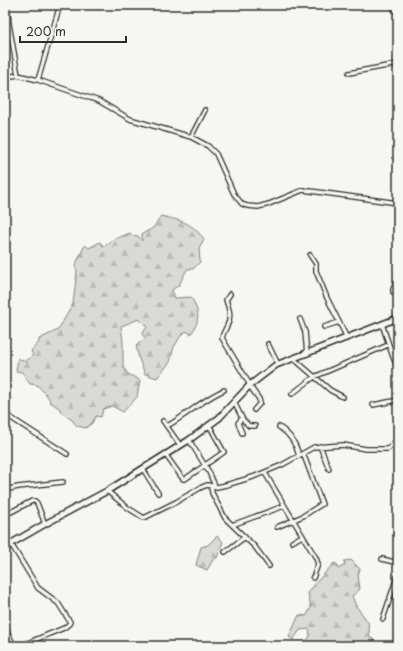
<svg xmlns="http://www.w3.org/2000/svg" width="403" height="651" font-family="'Playpen Sans',sans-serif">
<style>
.forest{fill:url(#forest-firs);stroke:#828280}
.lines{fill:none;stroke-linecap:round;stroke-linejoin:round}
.street-casing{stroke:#2b2b2b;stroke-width:6}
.secondary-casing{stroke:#2b2b2b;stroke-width:8}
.street{stroke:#f6f6f2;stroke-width:3.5}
.secondary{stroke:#f6f6f2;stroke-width:5}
</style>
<defs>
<pattern id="forest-firs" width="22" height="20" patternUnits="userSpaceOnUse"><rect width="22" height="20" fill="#d9d9d5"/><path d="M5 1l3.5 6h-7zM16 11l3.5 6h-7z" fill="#babab7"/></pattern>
</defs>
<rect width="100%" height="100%" fill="#f6f6f2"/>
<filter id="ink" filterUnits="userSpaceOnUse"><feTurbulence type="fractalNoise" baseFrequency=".025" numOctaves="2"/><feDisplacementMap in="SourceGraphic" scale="8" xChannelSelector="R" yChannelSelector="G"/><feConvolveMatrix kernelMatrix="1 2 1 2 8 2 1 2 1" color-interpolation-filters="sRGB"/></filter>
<g filter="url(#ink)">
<!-- forest -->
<path class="forest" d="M161 216C181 221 190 221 204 239L199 248 200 262 193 269H187L179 285 172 290 175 298 191 297C199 311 201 320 191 334L186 331 180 337 174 347 170 362 157 378 145 374 139 359 136 346 145 338 142 334 147 327 139 319 121 326 123 341V367L128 374 140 380 137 397 123 412 112 406 103 409 101 417 96 416 92 423 86 428 77 426 72 420 62 413 59 408 50 402C49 395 41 390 37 385L30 384 22 372 16 371 18 358 25 362 33 355 31 351 39 342V339L58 330 73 304 77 271 75 266 85 245 89 248 100 242 103 246 110 243V241L130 233 131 235 138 236 142 241V234L153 228Z
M217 536 223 542 217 558H214L207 570 196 565 201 547 208 545Z
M351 560 360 569 358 575 360 589 352 596 356 606 368 622 370 638 373 639 377 644 374 646H303L310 636 309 629 300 630 293 640 289 637 299 615 306 616 311 608 308 593C316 582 325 573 334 563L338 565V569L345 565 344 561Z"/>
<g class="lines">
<!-- street casing -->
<g class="street-casing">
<path id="street" d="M7 5 9 24 18 75
M392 5 398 15
M5 38 11 37
M349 73 398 64
M5 77 18 75 38 80 99 101 130 119 191 137 208 146 216 154 234 194 242 204 247 206 258 207 269 204 303 190 398 203
M38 80 60 5
M191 137 205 110
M310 255 316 264V271L327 298 347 338
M393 292V289L398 279
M230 294 226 300C229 309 232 317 227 326 225 330 223 333 222 338L250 385
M300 319 305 332 307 354
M382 324 393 357 398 368
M324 327 339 322
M268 344 278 364
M293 358 330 390 343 397
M249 385 259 399 260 403 254 410
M292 394 314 377 388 345
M234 402 243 420 249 426H255
M373 405 398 400
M5 414 67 454
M242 418 238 423 242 433
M163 421 180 445
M167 426C186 416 203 399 224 390
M279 427C290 434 296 443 299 456
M189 440 209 472 215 486
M320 446 329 469
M165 454 183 479H185L224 452 209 425
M143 469 158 493
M265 473 316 558 318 564 313 578
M211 486 212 493 225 518 255 547 269 566
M5 490 18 487 63 482
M107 491 128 508 144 518 176 502 200 488 207 485 217 487 226 485 253 477 282 465 314 447 343 445 366 449H388L398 439
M5 515 32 501H35L37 503 45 524
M232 525 284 506
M277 527 303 516 322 504 303 453
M292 542 302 536
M11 544 38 588 58 603 70 622 69 624 64 628 20 646
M225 552 245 537
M382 559 398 563
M383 619 398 574
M5 627 14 646"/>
</g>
<!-- secondary casing -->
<g class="secondary-casing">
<path id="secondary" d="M5 547 45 524 107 491 189 440 219 418 250 385 276 365 398 318"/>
</g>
<!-- street -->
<use href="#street" class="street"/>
<!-- secondary -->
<use href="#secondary" class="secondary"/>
</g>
</g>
<!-- margin -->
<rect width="403" height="651" fill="none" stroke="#f6f6f2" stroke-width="20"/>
<rect x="10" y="10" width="383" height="631" fill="none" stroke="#2b2b2b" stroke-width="1.5" filter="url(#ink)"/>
<!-- scale -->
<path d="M20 36v6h106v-6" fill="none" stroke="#2b2b2b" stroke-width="2"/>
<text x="26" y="36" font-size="12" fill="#2b2b2b" stroke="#f6f6f2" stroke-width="3" paint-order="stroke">200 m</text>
</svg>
